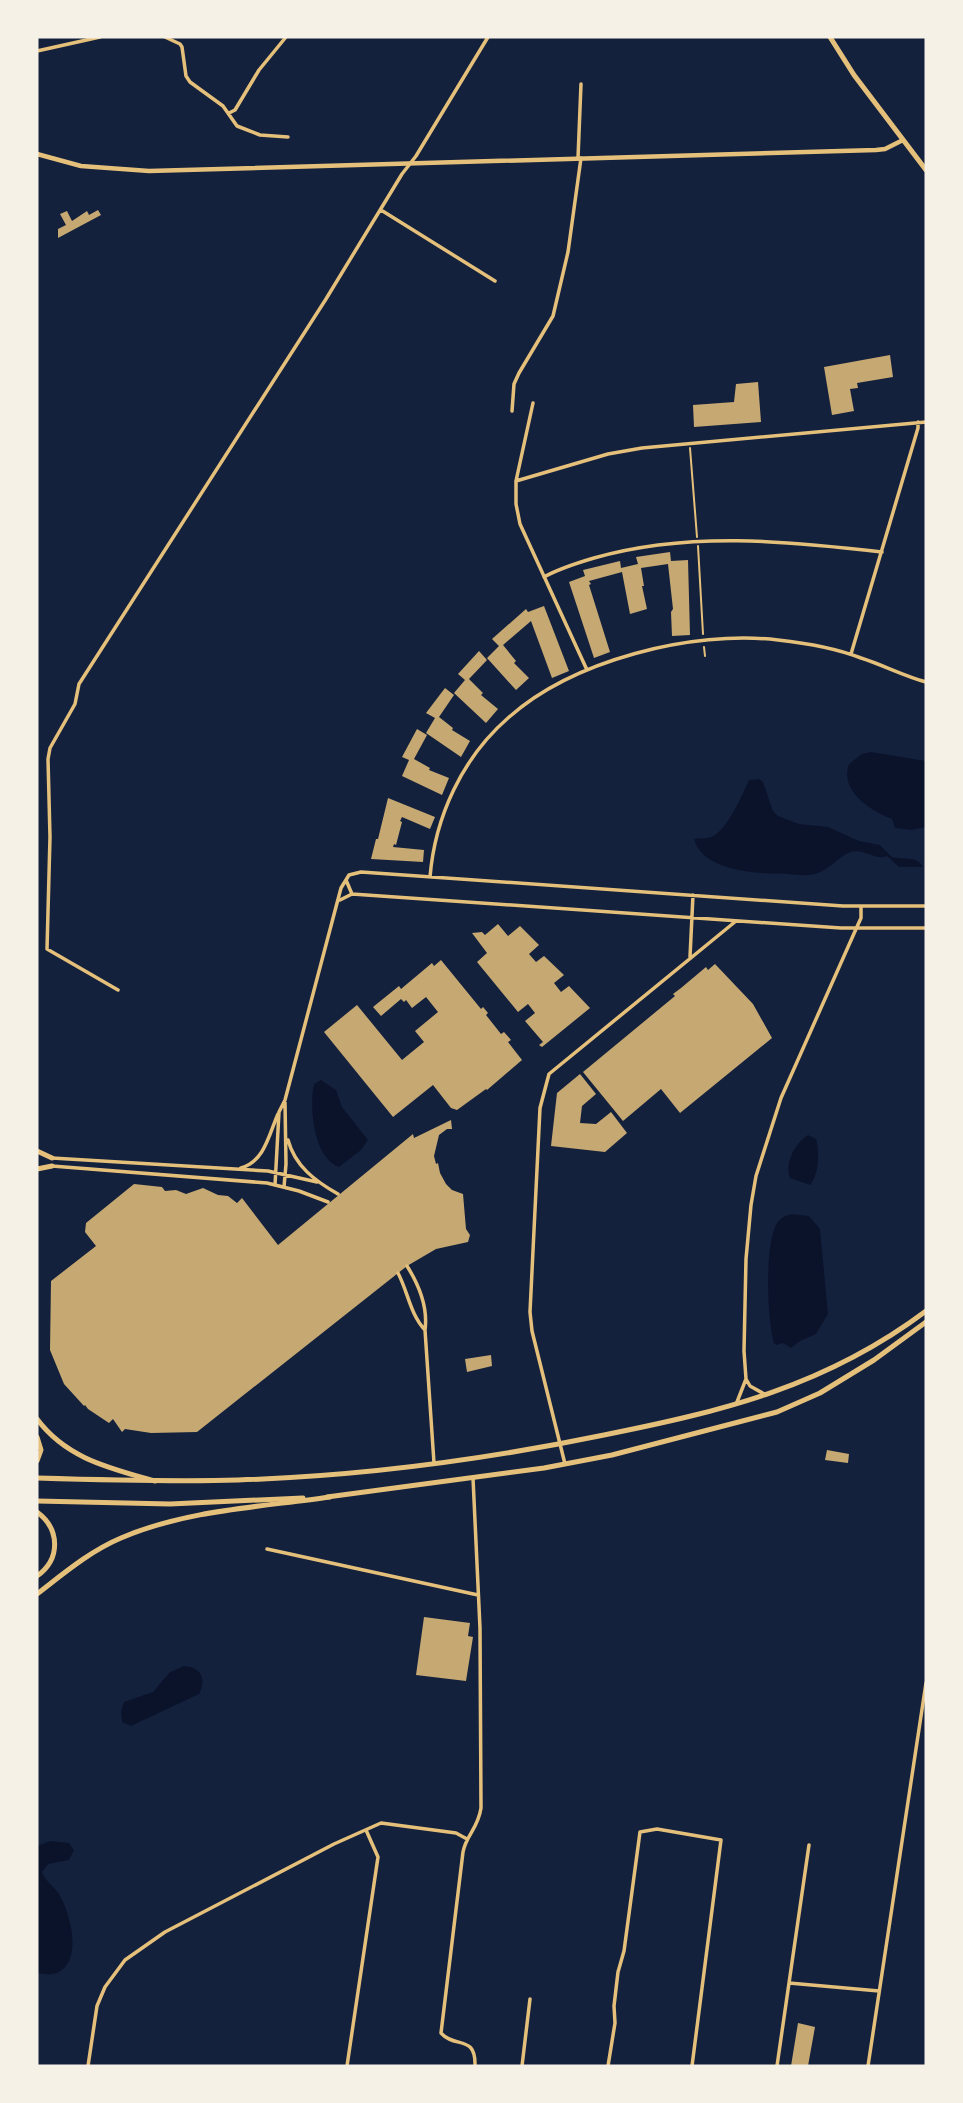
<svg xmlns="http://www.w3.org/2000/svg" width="963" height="2103" font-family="Inter,sans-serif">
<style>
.water{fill:#0b132b}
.building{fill:#c6a872}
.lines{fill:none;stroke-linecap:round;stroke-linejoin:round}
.path{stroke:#e5c07b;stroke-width:2}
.minor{stroke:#e5c07b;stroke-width:3.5}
.tertiary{stroke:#e5c07b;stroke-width:4.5}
.primary{stroke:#e5c07b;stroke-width:5}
.trunk{stroke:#e5c07b;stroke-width:5}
</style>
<rect width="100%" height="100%" fill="#14213d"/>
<!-- water -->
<path class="water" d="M871 752 926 761V827L911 830 895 828 892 819C871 811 839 791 849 764L862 754Z
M759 779 763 782 773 811 778 816 799 824 828 827 859 841 880 845 892 857C903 860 917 855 923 867H899L887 856C875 861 864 848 851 852 838 856 829 871 815 874 807 876 797 875 788 874 760 874 702 872 694 839 699 838 706 839 711 837 727 831 742 795 749 780Z
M321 1080 336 1090 342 1107 368 1140 361 1150 339 1167C313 1158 309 1106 314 1084Z
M808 1135 816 1139C820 1151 819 1175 810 1185L790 1178C784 1164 795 1143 808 1135Z
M791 1214 809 1216 820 1229 828 1314 816 1334 800 1341 791 1348 783 1343 776 1345 774 1343C767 1320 765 1249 775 1227 778 1219 784 1216 791 1214Z
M184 1666C201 1667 207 1679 199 1694L131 1726 122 1722 121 1712 124 1702 153 1692 170 1672Z
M50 1841 69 1843 74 1850 69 1860 48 1864 42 1872C45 1881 54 1886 59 1894 70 1912 83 1959 59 1972 52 1976 44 1974 37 1973V1846Z"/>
<!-- building -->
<path class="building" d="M98 210 101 215 58 238V229L66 225 60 214 67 211 72 221 87 211 89 215Z
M890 355 893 377 857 383 858 388 850 389 854 411 832 415 824 367Z
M758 382 761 422 694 427 693 405 734 402 736 384Z
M670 552 671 561 688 560 690 635 672 636 671 612 673 609 668 564 641 568 644 586H642L647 609 630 614 622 572 589 581 591 584 589 585 610 652 594 658 569 582 585 576 583 570 620 561 621 568 638 564 636 557Z
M544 606 569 671 552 678 531 621 503 645 516 661 514 663 529 678 516 690 487 658 499 646 492 639 526 609 528 612Z
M479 651 487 660 469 679 483 693 481 695 498 709 486 723 454 693 465 680 458 674Z
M445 688 454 695 439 717 453 728 452 730 470 741 461 757 426 733 435 718 426 713Z
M417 729 427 735 414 759 430 768 429 770 449 778 442 795 402 776 409 760 402 757Z
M388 798 435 817 430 829 402 817 400 821 402 822 396 845 394 844 393 847 424 850 423 862 371 859 376 839H378Z
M498 924 508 936 520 926 539 945 529 954 536 962 544 956 564 975 554 983 561 992 569 986 590 1008 542 1047 539 1045 543 1042 525 1021 535 1013 528 1004 518 1012 477 962 487 953 472 933 482 932 485 935Z
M441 960 481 1009 483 1007 488 1013 486 1015 501 1034 504 1032 511 1040 508 1042 522 1060 487 1090 486 1089 457 1110 451 1108 433 1085 393 1117 324 1032 357 1005 402 1060 424 1042 415 1031 438 1012 426 997 412 1008 406 1000 404 1002 401 999 381 1016 373 1007 399 986 401 989 432 963 434 966Z
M715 964 753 1004 772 1038 680 1113 661 1089 623 1121 583 1072 675 996 673 994 681 988 706 967 708 970Z
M580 1074 596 1094 582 1106 580 1123 596 1124 611 1112 627 1133 605 1152 551 1146 557 1093Z
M451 1120 452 1129H447L439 1135 434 1156 436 1164 438 1163 440 1173 446 1184 452 1190 463 1194 466 1229 470 1235 468 1242 436 1249 407 1266 197 1432 151 1433 125 1429 122 1432 113 1419 109 1423 88 1409 85 1405 84 1406 64 1384 50 1350 51 1281 96 1246 85 1232 86 1223 134 1184 162 1187 165 1191 176 1190 186 1194 203 1188 218 1195 228 1196 237 1203 242 1198 278 1245 413 1134 414 1138Z
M491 1355 492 1366 467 1372 465 1359Z
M827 1450 849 1454 848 1463 825 1460Z
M424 1617 470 1623 468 1636 473 1637 466 1681 416 1675Z
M798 2023 815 2027 808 2066H791Z"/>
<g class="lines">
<!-- path -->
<path class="path" d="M690 448 697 537
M698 546 703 634
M704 647 705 656"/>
<!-- minor -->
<path class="minor" d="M165 37 180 44 182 47 186 76 190 82 223 106 237 126 260 135 288 137
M37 51 100 37
M229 113 235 110 259 70 286 37
M578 158 581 84
M381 210 495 281
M533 403 516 481V504L520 524 587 670
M512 411 514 384 519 373 553 316 568 252 581 158
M516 481 608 454 642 448 926 422
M544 577C560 568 577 563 594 558 688 531 786 541 882 552
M851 654 918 428V422
M430 877C435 817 462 758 508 718 573 660 692 630 778 640 806 643 835 648 861 658 883 665 904 676 926 682
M346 880 352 894
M340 900 352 894 841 928H926
M690 957 693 895
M118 990 47 949 50 837 48 759 50 748 75 704 79 684 326 299 402 174 416 156 488 37
M288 1140C295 1166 315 1181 338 1194
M52 1158 268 1171 317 1182
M52 1166 267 1183 299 1191 328 1202
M241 1168C265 1161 269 1134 278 1114
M275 1185 279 1112 285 1100 341 888 349 875 361 872 843 906H926
M284 1187 286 1164 285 1102
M407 1266C419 1285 428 1308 425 1330L434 1463
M398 1273C408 1292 410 1314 425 1330
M746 1379 750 1386 766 1395
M737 1402 746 1379 744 1351 746 1259 751 1205 756 1176 781 1098 856 929 861 918V906
M565 1464 532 1331 530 1312 540 1108 549 1074 736 921
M473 1478 480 1628 481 1808C478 1829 466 1835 463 1852L441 2033C455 2049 476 2034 475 2066
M267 1549 478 1595
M789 1983 879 1991
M88 2066 97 2006 105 1987 125 1960 165 1932 334 1844 381 1823 456 1833 467 1839
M347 2066 378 1857 366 1830
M522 2066 530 1999
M608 2066 615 2023 614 2006 618 1972 624 1951 640 1832 657 1829 721 1840 692 2066
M777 2066 809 1845
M868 2066 926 1683"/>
<!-- tertiary -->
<path class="tertiary" d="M37 154 81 166 149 171 876 150 885 149 903 140"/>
<!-- primary -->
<path class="primary" d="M830 37 854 75 926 170
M37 1478C104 1480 171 1482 238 1480 361 1476 483 1460 604 1435 724 1411 826 1386 926 1311
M327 1497 544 1468 612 1455 777 1412 820 1393 874 1360 926 1322
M37 1501 170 1504 303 1498"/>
<!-- trunk -->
<path class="trunk" d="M37 1151 52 1158
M37 1169 52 1166
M37 1419C67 1459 110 1468 155 1481
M37 1437 41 1450 37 1461
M37 1512C60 1529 61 1559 37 1576
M37 1594C63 1574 90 1551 121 1538 186 1510 261 1507 330 1497"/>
</g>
<!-- border -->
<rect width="963" height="2103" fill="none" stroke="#f6f1e7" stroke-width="77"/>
</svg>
